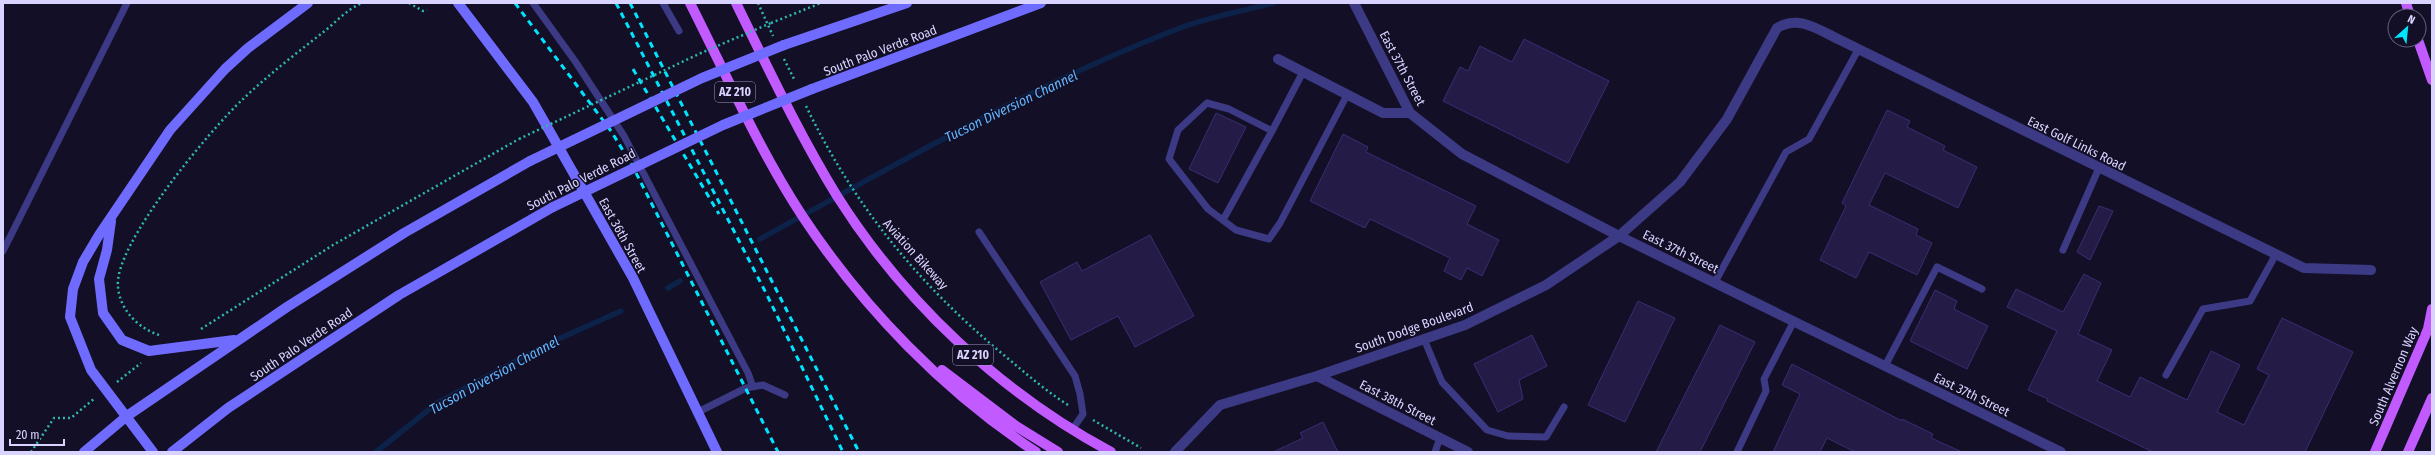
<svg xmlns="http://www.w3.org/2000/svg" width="2435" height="455" font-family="'Fira Sans Condensed',sans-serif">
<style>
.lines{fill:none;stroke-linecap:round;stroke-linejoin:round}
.stream{stroke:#0c2248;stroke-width:5.5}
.building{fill:#241b47;stroke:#3b2d73}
.path{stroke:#2fb8b0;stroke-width:2.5;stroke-dasharray:2 3;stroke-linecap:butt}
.lane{stroke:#3d3a85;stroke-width:7}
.street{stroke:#3d3a85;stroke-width:10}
.secondary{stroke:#6f6bff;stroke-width:10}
.primary{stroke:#c25bff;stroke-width:10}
.rail{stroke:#00e5ff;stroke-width:3;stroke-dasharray:6 5;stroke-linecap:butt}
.path-bridge{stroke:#2fb8b0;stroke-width:2.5;stroke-dasharray:2 3;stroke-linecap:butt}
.secondary-bridge{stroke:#6f6bff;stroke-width:10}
.labels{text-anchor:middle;stroke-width:3;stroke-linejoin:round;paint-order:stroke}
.shield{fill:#130f26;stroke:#9e99be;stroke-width:1}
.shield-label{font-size:12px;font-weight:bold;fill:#d9d4ff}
.street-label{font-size:13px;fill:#d9d4ff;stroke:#130f26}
.water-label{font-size:14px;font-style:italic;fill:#62b6ff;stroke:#130f26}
</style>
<rect width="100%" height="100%" fill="#130f26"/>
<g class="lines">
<!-- stream -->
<path class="stream" d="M760 239C897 164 1034 84 1180 28 1209 17 1243 11 1273 3
M668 288 680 281
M376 452 437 403 554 341 621 311"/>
</g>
<!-- building -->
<path class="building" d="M1524 39 1609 81 1568 163 1443 101 1460 67 1468 71 1480 46 1512 62Z
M1887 110 1910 121 1907 127 1945 146 1943 150 1977 167 1958 208 1885 173 1869 205 1918 229 1916 235 1932 243 1917 275 1869 252 1856 278 1820 260 1846 206 1842 203Z
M1216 113 1246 127 1218 183 1189 169Z
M1343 134 1368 147 1366 152 1476 206 1467 224 1499 240 1482 276 1467 268 1461 280 1444 271 1450 258 1370 219 1365 228 1310 201Z
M2099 206 2113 211 2090 260 2077 252Z
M1150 235 1194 316 1135 347 1118 316 1071 340 1040 282 1077 262 1082 271Z
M2084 274 2101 283 2078 334 2112 350 2097 381 2130 397 2140 377 2187 400 2211 351 2240 365 2217 412 2244 425 2269 375 2257 369 2282 318 2353 352 2305 452H2153L2047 401 2048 399 2028 390 2057 331 2007 307 2016 289 2063 312Z
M1935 290 1957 301 1954 309 1988 326 1967 369 1910 341Z
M1638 301 1675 318 1625 422 1588 405Z
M1720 325 1755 342 1700 452H1656Z
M1532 335 1547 366 1519 380 1523 399 1498 412 1474 364Z
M1792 364 1902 421V419L1933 434 1931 438 1962 452H1855L1827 438 1820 452H1773L1800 394 1782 385Z
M1323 422 1338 452H1273L1303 438 1300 433Z"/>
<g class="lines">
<!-- path -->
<path class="path" d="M409 3 423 11 427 10
M758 3 773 36
M771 23 821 3
M784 59 795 81
M806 106C854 205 915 280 999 351 1022 370 1043 389 1068 405
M201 329 333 245 519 139
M159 335C138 328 120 310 118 287 113 245 211 129 242 100 267 76 294 55 321 34 334 24 347 9 362 3
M117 382 141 363
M1093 420 1141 448
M31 452 54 418H71L95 398"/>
<!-- lane -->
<path class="lane" d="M533 3 575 61 624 136 748 373 753 387
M663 3 679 31
M1303 72 1272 131 1229 109 1207 103 1178 130 1169 159 1208 209 1236 230 1269 239 1280 223 1347 95
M1223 220 1272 131
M979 232 1075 376 1080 394 1083 414 1072 430
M2063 250 2099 168
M3 251 127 3
M1715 282 1786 152 1809 139 1858 50
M1424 339 1442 382 1487 430 1508 436 1546 437 1564 407
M1885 366 1937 267 1982 289
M2166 375 2203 309 2250 301 2276 254
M698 412 746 388 763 385 785 395
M1435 452 1440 438
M1737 452 1766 391 1764 379 1794 321"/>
<!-- street -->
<path class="street" d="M1354 3 1410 113 1462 154 1619 236 2061 452
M1278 59 1383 113H1410
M1317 376 1468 452
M1175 452 1220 405 1317 376 1465 325 1546 285 1619 236 1680 182 1727 119 1777 28C1799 15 1817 29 1838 39L2304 268 2371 270"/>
<!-- secondary -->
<path class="secondary" d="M458 3 533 102 633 278 717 452
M784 45 907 3
M812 89 1041 3
M111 221 107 250 99 279 103 313 122 340 149 351 234 340
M84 452 127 416 287 307 404 233 530 161
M153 452 91 370 70 317 73 289 83 262 99 235 170 130 225 69 248 48 308 3
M172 452 228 408 399 295 553 207"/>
<!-- primary -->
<path class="primary" d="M690 3C726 74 759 150 803 217 864 309 944 391 1036 452
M736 3C768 68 799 134 837 196 904 302 1001 393 1111 452
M2406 3 2410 16
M2418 40 2432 80
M942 370 1016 426 1058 452
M2375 452 2428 329 2432 309
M2408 452 2432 398"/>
<!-- rail -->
<path class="rail" d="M515 3 611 131 632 165 778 452
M616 3 766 293 843 452
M630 3 859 452
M633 69 719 214"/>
<!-- path-bridge -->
<path class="path-bridge" d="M519 139 701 53 771 23"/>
<!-- secondary-bridge -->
<path class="secondary-bridge" d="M530 161 702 78 784 45
M553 207 723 125 812 89"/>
</g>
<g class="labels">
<!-- shield labels -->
<g class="shield">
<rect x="715" y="82" width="40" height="20" rx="3"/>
<rect x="953" y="345" width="40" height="20" rx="3"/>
</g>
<g class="shield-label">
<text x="735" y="96">AZ 210</text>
<text x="973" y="359">AZ 210</text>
</g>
<!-- street labels -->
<g class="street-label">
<text transform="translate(880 50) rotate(-21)" y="5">South Palo Verde Road</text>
<text transform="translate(1403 68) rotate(62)" y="5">East 37th Street</text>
<text transform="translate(2077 143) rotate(26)" y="5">East Golf Links Road</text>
<text transform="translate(581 179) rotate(-27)" y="5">South Palo Verde Road</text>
<text transform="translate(623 235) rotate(61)" y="5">East 36th Street</text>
<text transform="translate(1681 251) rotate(26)" y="5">East 37th Street</text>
<text transform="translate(916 254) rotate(48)" y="5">Aviation Bikeway</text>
<text transform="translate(1414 327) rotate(-20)" y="5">South Dodge Boulevard</text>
<text transform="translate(301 344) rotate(-34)" y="5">South Palo Verde Road</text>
<text transform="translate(2393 376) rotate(-67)" y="5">South Alvernon Way</text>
<text transform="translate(1972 394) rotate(26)" y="5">East 37th Street</text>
<text transform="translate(1398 402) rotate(27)" y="5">East 38th Street</text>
</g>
<!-- water labels -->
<g class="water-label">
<text transform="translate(1011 106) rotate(-26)" y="5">Tucson Diversion Channel</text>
<text transform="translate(494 375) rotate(-29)" y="5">Tucson Diversion Channel</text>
</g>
</g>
<!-- border -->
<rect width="2435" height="455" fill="none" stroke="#d9d4ff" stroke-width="8"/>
<!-- north arrow -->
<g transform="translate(2407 28) rotate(27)"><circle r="19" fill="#130f26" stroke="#625e7d"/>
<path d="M0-3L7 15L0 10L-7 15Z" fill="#00e5ff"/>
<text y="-6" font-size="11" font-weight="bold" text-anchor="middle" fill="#d9d4ff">N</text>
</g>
<!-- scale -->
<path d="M10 439v6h54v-6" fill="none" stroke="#d9d4ff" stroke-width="2"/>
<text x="16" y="439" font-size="12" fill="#d9d4ff" stroke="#130f26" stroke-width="3" paint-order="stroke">20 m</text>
</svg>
